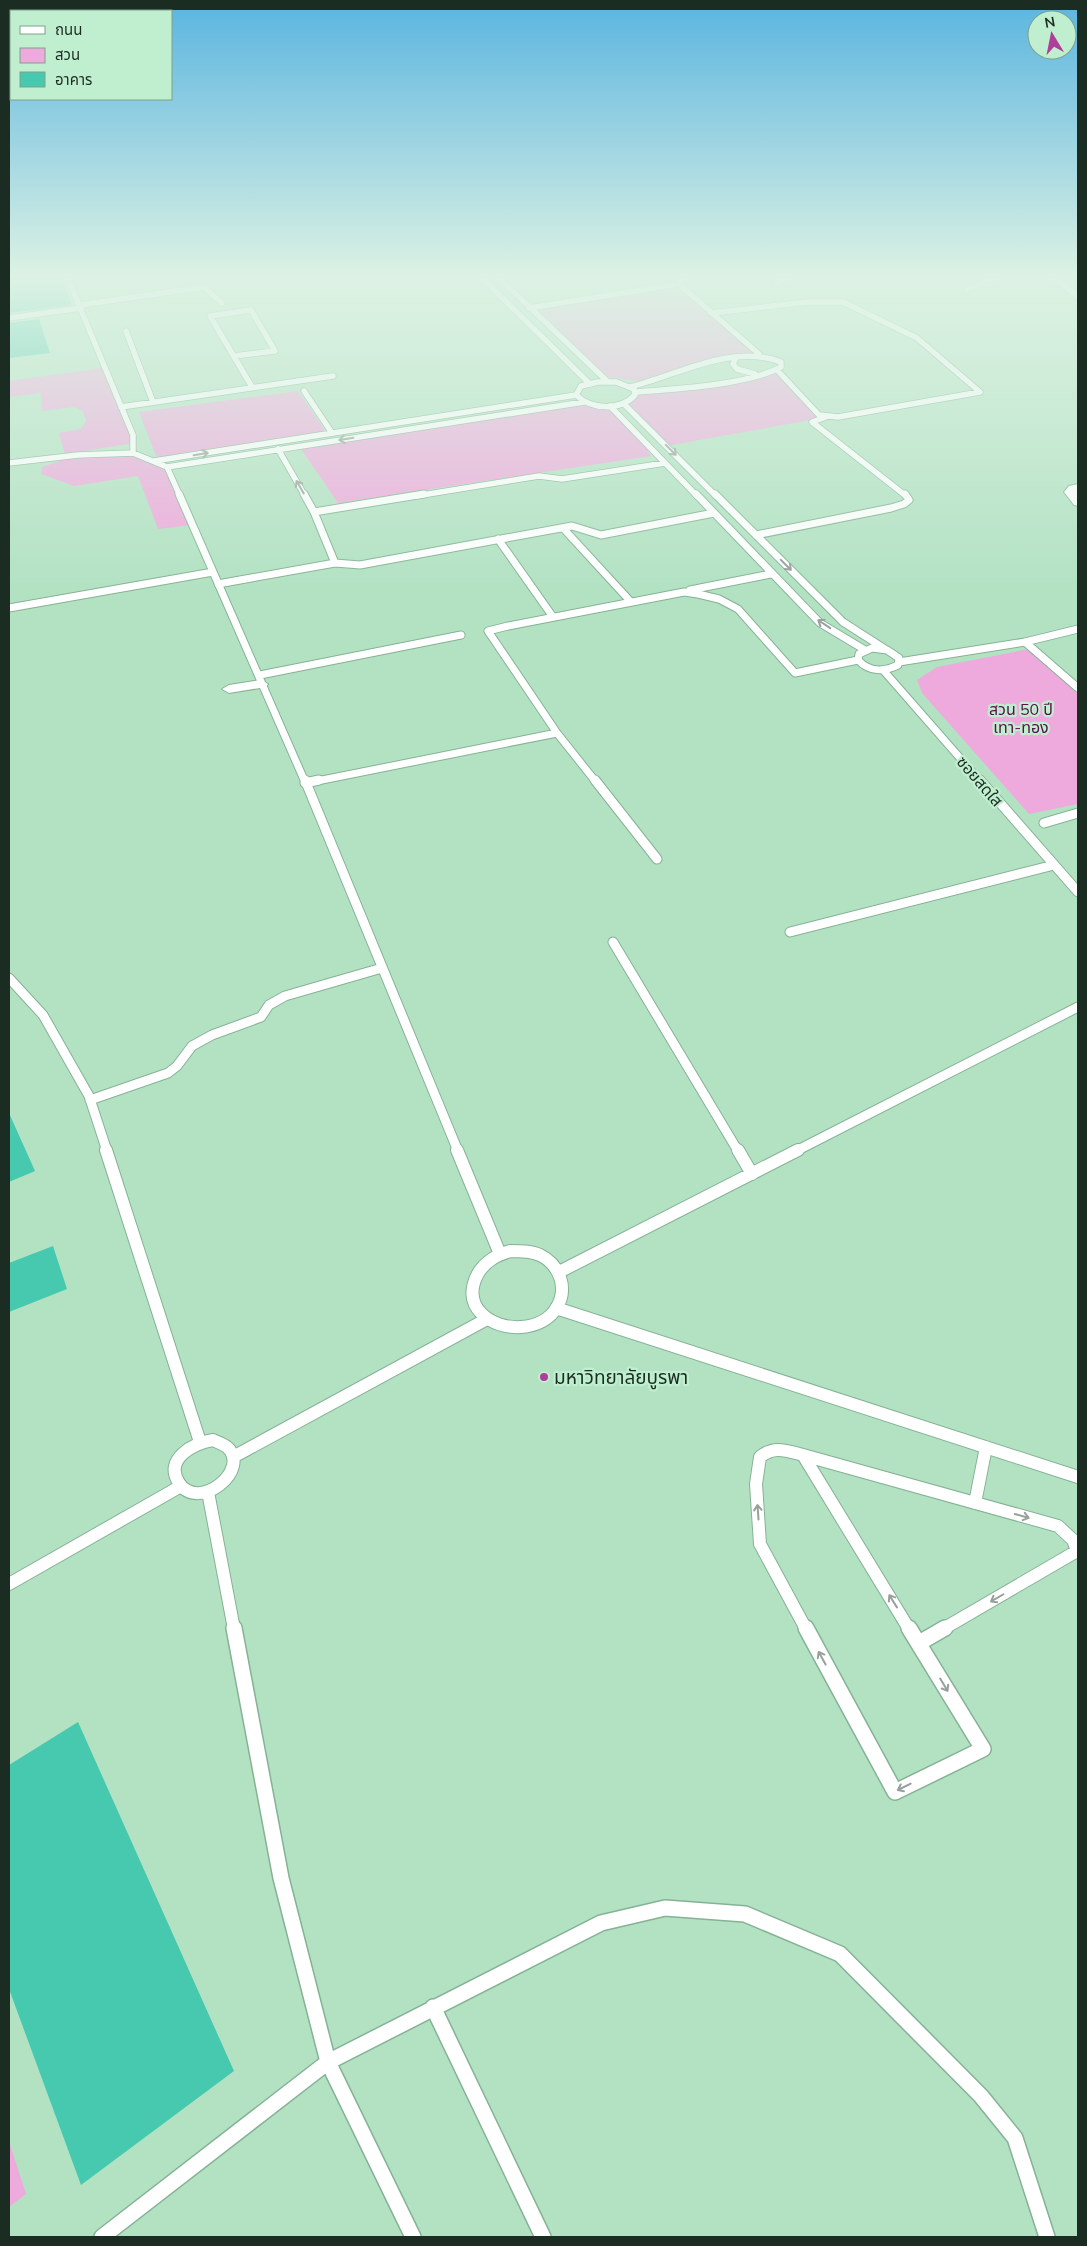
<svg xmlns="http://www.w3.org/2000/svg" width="1087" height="2246" font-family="Mulish,'Noto Sans Thai',sans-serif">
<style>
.green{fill:#eeaadc}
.building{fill:#46c9ae}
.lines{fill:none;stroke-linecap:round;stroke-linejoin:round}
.lane-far4-casing{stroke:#85b295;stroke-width:7}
.lane-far3-casing{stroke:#85b295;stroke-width:9}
.lane-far2-casing{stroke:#85b295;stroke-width:11}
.lane-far1-casing{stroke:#85b295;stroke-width:14}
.lane-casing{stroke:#85b295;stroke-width:18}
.street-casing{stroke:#85b295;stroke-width:2}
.lane-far4{stroke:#fff;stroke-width:5.5}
.lane-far3{stroke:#fff;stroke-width:7}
.lane-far2{stroke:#fff;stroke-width:9}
.lane-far1{stroke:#fff;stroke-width:12}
.lane{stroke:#fff;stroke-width:15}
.street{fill:#fff;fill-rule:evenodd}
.oneway{stroke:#98a09c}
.poi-dot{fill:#af3e9a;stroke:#c0efd0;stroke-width:2}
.labels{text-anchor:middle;stroke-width:4.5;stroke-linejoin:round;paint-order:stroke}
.far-park-label{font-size:16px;fill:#551049;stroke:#c0efd0}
.far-street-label{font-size:16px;fill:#1b2d22;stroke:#c0efd0}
.poi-label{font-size:19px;fill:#1b2d22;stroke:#c0efd0;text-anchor:start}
</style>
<rect width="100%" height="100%" fill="#b3e2c3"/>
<!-- green -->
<path class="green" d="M679 284 754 352 646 381H636L604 376 535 307Z
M102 368 134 443 65 454 59 433 81 429 86 421 83 411 74 407 42 411 41 393 9 397V381Z
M780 373 822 418 666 446 627 406 639 394Z
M298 391 326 432 157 458 139 412Z
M584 402 612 409 641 439 651 456 338 503 301 449Z
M78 455H139L163 466 192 525 158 529 138 476 74 486 41 474 42 467Z
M1029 649 1078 694V804L1029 814 922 693 917 680 937 667Z
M9 2141 26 2194 9 2207Z"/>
<!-- building -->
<path class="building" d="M9 274H60L72 305 9 313Z
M39 319 50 353 9 358V323Z
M9 1113 35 1171 9 1182Z
M53 1246 67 1289 9 1312V1263Z
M78 1722 234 2071 81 2185 9 1989V1765Z"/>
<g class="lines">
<!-- lane-far4 casing -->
<g class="lane-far4-casing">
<path id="lane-far4" d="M66 274 133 435V453
M478 274 589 383
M495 274 607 381
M940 274 945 276 950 274
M1048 274 1078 296
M776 283 798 274
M679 284 759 354
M967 289 1009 274
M80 305 204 287 222 303
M529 308 679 284 683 279 681 274
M711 313 807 302H843L917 338 980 392 838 417 819 415 778 371
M9 318 81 308
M126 331 153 402
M234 356 275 351 251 310 210 316 252 387
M736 357 733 364 737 369 755 374
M598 382H616L634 389 635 395C620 411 592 410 576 395L581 386Z
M630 387C678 375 732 343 781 362V367C748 385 674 389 635 392
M304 391 332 433
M624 404 716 496
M610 406 697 496
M121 407 333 376
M826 417 812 422 906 496
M278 449 305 496
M154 461 576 395
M9 463 78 455 133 453 167 467 180 496
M167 467 584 402
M416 496 539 476 562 479 665 463"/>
</g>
<!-- lane-far3 casing -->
<g class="lane-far3-casing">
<path id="lane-far3" d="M179 494 305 782
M304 494 314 512 335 563
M696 494 820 623 865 650
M715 494 843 622 885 649
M314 512 424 494
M563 528 631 602
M756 535 891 508 904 504 909 500 905 494
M498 539 553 617
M218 584 335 563 360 565 572 526 601 535 714 513
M690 590 771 574
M9 608 213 572
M1025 642 1078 688
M872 648 887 650 899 658 898 665C884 672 869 672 858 660L859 654Z
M899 662 1025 642 1078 629
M883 670 981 782
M260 675 461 635
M557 733 596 782
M312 782 557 733 488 631 508 626 684 592 698 594 719 599 738 609 795 673 858 660"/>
</g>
<!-- lane-far2 casing -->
<g class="lane-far2-casing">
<path id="lane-far2" d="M305 780 458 1151
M595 780 657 859
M980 780 1078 892
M305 783 319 780
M1044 823 1078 813
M790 932 1054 865
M613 942 738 1151
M9 978 43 1015 89 1096 107 1151
M90 1100 168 1073 177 1066 192 1046 212 1035 261 1017 269 1005 285 996 382 968
M796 1151 1078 1007"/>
</g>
<!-- lane-far1 casing -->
<g class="lane-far1-casing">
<path id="lane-far1" d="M106 1150 200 1442
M457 1150 500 1254
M738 1150 752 1174
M510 1251C520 1251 531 1251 540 1255 560 1265 568 1288 557 1307 543 1332 501 1333 482 1314 464 1297 474 1271 492 1259 498 1255 504 1253 510 1251Z
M559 1272 798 1150
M556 1308 1078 1477
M213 1440C217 1442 223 1444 227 1447 252 1469 199 1513 179 1483 163 1459 194 1443 213 1440Z
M803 1455 1058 1526 1073 1540 1077 1551 943 1629
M803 1455 909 1629
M803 1455C787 1451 774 1445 760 1457L756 1484 760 1544 806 1629
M233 1457 487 1319
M208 1492 234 1629
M975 1503 986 1447
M9 1584 181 1486"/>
</g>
<!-- lane casing -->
<g class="lane-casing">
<path id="lane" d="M234 1628 281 1878 328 2062 413 2237
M806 1628 895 1792 983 1749 909 1628
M919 1643 945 1628
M433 2007 543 2237
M102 2237 328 2062 601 1923 665 1908 745 1914 840 1954 981 2096 1015 2138 1047 2237"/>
</g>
<!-- street casing -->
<g class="street-casing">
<path id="street" d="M1078 484V506L1074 505 1064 492 1069 486Z
M261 680 268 684 266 687 229 693 222 689 229 685Z"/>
</g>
<!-- lane-far4 -->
<use href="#lane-far4" class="lane-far4"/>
<!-- lane-far3 -->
<use href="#lane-far3" class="lane-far3"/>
<!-- lane-far2 -->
<use href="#lane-far2" class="lane-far2"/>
<!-- lane-far1 -->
<use href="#lane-far1" class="lane-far1"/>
<!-- lane -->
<use href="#lane" class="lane"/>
<!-- street -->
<use href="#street" class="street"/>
</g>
<!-- one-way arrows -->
<defs><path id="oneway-shaft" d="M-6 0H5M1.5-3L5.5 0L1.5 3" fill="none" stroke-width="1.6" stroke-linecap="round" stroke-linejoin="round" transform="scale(1.25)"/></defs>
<g class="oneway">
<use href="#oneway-shaft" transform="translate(346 439) rotate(171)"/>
<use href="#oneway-shaft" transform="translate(671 450) rotate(45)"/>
<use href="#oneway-shaft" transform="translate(201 454) rotate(-9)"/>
<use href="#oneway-shaft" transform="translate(300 487) rotate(-120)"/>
<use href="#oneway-shaft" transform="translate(786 565) rotate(45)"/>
<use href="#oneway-shaft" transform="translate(824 624) rotate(-146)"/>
<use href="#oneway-shaft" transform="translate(758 1512) rotate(-94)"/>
<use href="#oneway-shaft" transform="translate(1022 1516) rotate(16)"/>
<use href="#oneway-shaft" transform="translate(997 1598) rotate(150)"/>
<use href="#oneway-shaft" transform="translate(893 1601) rotate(-122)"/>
<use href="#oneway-shaft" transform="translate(822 1658) rotate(-119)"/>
<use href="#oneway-shaft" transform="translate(944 1685) rotate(59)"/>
<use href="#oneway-shaft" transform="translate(904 1787) rotate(154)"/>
</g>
<!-- sky -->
<linearGradient id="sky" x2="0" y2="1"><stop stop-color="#5ab5e0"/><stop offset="0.47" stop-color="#ddf2e4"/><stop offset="1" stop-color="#ddf2e4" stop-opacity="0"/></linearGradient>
<rect width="1087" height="588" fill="url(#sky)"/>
<!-- markers -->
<circle class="poi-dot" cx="544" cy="1377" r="5"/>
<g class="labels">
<!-- far-park labels -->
<g class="far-park-label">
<text x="1021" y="715">สวน 50 ปี<tspan x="1021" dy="18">เทา-ทอง</tspan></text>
</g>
<!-- far-street labels -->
<g class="far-street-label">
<text transform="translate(980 781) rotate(49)" y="6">ซอยสดใส</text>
</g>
<!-- poi labels -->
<g class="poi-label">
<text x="554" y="1384">มหาวิทยาลัยบูรพา</text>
</g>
</g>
<!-- border -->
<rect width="1087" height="2246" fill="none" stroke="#1b2d22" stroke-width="20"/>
<!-- legend -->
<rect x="10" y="10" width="162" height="90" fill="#c0efd0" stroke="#7ea18a"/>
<rect x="20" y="26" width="25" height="8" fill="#ffffff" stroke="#7ea18a"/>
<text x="55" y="35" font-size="15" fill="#1b2d22">ถนน</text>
<rect x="20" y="48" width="25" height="15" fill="#eeaadc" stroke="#7ea18a"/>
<text x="55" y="60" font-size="15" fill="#1b2d22">สวน</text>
<rect x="20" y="72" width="25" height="15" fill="#46c9ae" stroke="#7ea18a"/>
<text x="55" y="85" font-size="15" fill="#1b2d22">อาคาร</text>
<!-- north arrow -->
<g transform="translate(1052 35) rotate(350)"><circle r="24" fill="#c0efd0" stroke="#7ea18a"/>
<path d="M0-4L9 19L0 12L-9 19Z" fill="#af3e9a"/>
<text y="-8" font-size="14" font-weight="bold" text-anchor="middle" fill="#1b2d22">N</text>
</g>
</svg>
